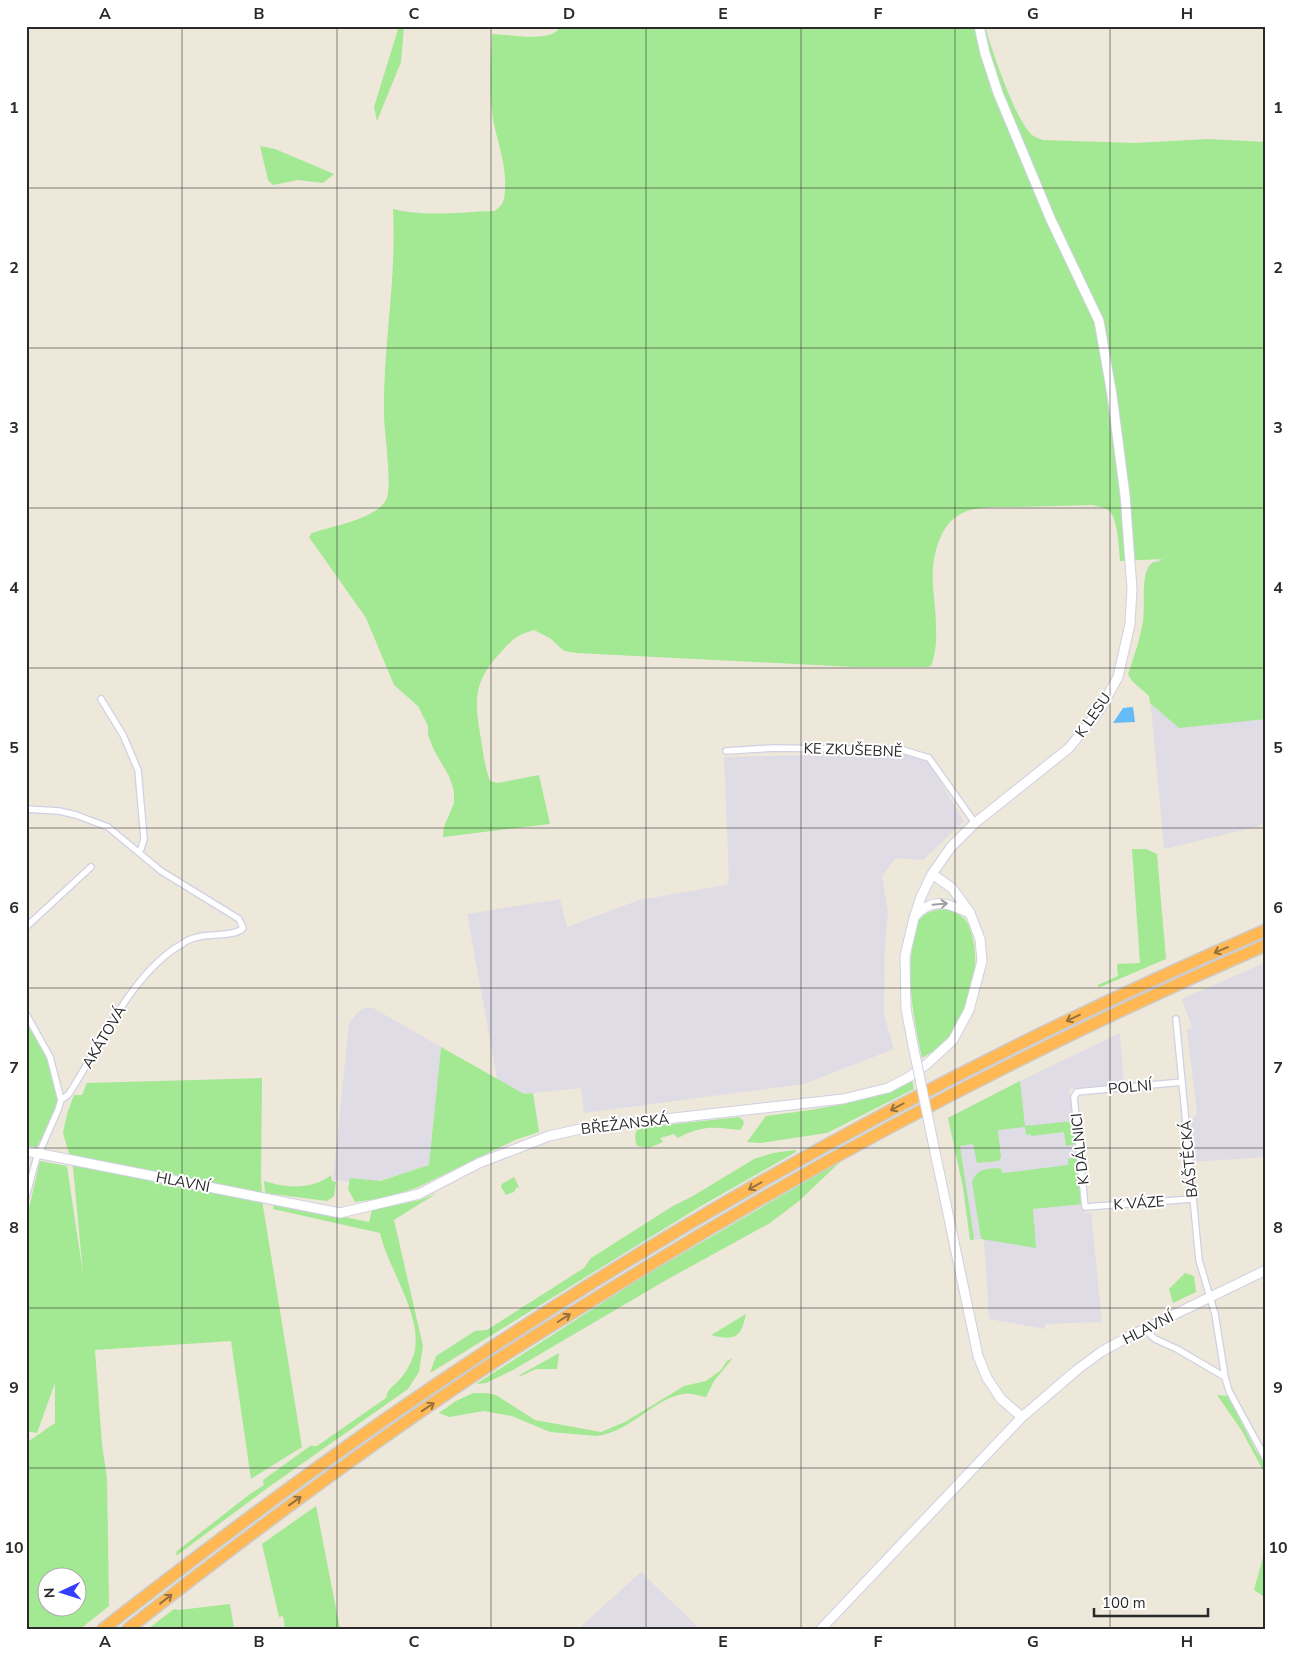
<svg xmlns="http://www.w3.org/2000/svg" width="1292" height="1655" font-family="'Nunito Sans',sans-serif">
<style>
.industrial{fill:#e0dce5}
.green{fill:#a3e892;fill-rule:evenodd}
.water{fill:#65bbf8}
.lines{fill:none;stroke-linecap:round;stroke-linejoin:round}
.street-casing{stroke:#d0d0e4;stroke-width:8}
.secondary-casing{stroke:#d0d0e4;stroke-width:11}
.highway-casing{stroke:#ccc;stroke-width:14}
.street{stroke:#fff;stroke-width:5.5}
.secondary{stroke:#fff;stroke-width:9}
.highway{stroke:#ffb853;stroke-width:11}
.secondary-bridge-casing{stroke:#d0d0e4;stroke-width:11;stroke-linecap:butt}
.secondary-bridge{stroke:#fff;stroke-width:9}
.oneway{stroke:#9f9f9f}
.oneway2{stroke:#94713e}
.grid{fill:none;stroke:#2a2a2a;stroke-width:1;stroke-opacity:0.55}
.labels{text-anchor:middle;stroke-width:4;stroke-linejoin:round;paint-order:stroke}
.street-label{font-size:15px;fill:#2a2a2a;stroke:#fff}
.neatline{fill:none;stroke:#2a2a2a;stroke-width:2}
.grid-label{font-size:16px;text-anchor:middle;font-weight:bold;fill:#2a2a2a}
</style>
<rect width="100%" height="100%" fill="#ede8da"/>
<!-- industrial -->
<path class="industrial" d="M1266 557V839L1264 825 1164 849 1143 621 1145 576 1148 566 1153 562 1163 558Z
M901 753 927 760 964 821 923 860 896 858 882 876 888 912 885 946 884 1015 894 1049 804 1084 584 1113 581 1088 524 1094 497 1079 467 914 560 899 567 927 639 900 727 885 729 881 724 757Z
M1266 962V1157L1193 1162 1190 1122 1197 1113 1187 1031 1188 1029 1192 1028 1182 999Z
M364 1008H373L441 1047 429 1165 368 1184 333 1180 349 1023 357 1013Z
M1120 1033 1124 1084 1069 1089 1084 1213H1091L1102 1322 1045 1324V1329L989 1319 984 1239 970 1240 963 1187 948 1118 1020 1081Z
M641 1572 700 1629H578Z"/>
<!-- green -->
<path class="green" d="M399 26H404L401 62 377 121 374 107Z
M560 26H985C991 48 1016 122 1032 135 1035 137 1040 139 1043 140L1134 143 1208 139 1266 142V719L1179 728 1150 703 1149 696 1132 681 1128 674C1134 657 1140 639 1143 621 1146 605 1139 573 1153 562H1158L1162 559 1120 561C1119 548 1118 523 1111 513 1107 507 1099 507 1093 505 1067 506 1042 506 1016 507 1000 507 982 506 967 511 938 521 931 560 933 586 935 610 940 644 931 666L927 667H855L577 653 564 651 550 638 534 630C517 635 514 638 502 651 473 681 474 700 481 739 483 753 485 767 490 781L498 783 539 775 550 824 443 837 444 827 454 803V791L449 776 434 750 428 735V726L418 706 394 685 366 618 309 537 312 533C332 526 376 519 386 500 393 486 384 432 384 413 383 345 397 277 393 209 425 217 461 212 494 211 503 207 505 198 505 189 507 163 495 137 492 112 489 86 491 59 492 34 507 34 555 44 560 26Z
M260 146 275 149 334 174 323 183 298 180 273 185 268 180Z
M1132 849H1146L1157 854 1166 959 1098 988V985L1118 976 1117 964 1140 963Z
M940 909C947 910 956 911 961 916 967 920 969 926 971 932 982 965 970 1009 949 1037 942 1045 931 1053 922 1058 914 1019 906 982 913 942 914 933 915 923 922 917 927 912 933 911 940 909Z
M26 1019C38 1040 64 1087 57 1110 53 1123 43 1136 36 1148L26 1146Z
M441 1047 524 1094 533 1093 539 1132 515 1140 416 1188 384 1198 355 1202 348 1189 350 1178 380 1181 429 1165Z
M262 1078 261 1178 263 1206 302 1447 251 1479 231 1341 95 1350 102 1445 107 1478 109 1606 80 1629H26V1443L55 1423V1383L37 1433 26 1431V1221L40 1161 67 1166 83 1274 73 1167 63 1133 67 1114 74 1095H82L87 1083ZM48 1578H78V1608H48Z
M912 1080 914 1089 827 1133 760 1143 747 1142 766 1116C817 1109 867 1104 912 1080Z
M1020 1081 1025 1126 1074 1121 1076 1144 1066 1146 1064 1132 1031 1136V1134L1026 1135 1025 1127 998 1130 1001 1157 998 1161 977 1163 973 1144 960 1146 974 1238 973 1240H970L963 1187 948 1118Z
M739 1117 743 1120 744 1124 740 1130C714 1127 702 1125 678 1138L674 1134 660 1138 663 1142 649 1148 637 1146C635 1139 634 1135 638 1128Z
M795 1150 796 1152 701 1206 430 1373 436 1356 475 1331 487 1330 584 1268 591 1258 673 1206 693 1196 754 1159 773 1153Z
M1076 1158 1083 1204 1033 1209 1036 1248 981 1239 972 1182C977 1168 987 1169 1000 1168L1003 1173 1068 1165V1159Z
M841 1161 799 1201 770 1223 668 1279 513 1370 486 1383 476 1384 644 1276Z
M331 1175 332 1181 336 1182 334 1196 327 1201 265 1193 264 1181C269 1182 274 1184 279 1185 298 1188 316 1187 331 1175Z
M514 1177 519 1187 516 1188 514 1192 506 1195 501 1187 502 1184Z
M437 1193 394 1220 423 1346 419 1372 408 1389 266 1489 176 1556 177 1551 250 1494 264 1485 263 1480 310 1446H317L386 1398C388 1388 392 1388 399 1380 406 1373 411 1363 414 1354 424 1317 388 1269 380 1233L273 1209 274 1203 369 1222 372 1210 420 1200Z
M1185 1273 1194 1276 1196 1292 1173 1303 1169 1289Z
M746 1314C741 1338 735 1341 711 1335Z
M559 1353 557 1369H536L519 1377 520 1375Z
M733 1358 714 1381 706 1397C699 1396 691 1392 683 1394 653 1399 632 1431 597 1436L550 1432 512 1416 484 1411 449 1417 439 1413 456 1401 473 1393H486L496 1395 535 1420 601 1432 625 1422 684 1386 706 1381 721 1370 727 1361Z
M1217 1395 1228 1396 1255 1449 1266 1466V1476L1242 1431Z
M316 1506 340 1629H285L283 1616 279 1617 262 1544Z
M1266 1546V1598L1254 1590Z
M230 1604 234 1629H148L174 1609 179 1610Z"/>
<!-- water -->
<path class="water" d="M1133 707 1135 722 1113 723 1123 708Z"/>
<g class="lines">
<!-- street casing -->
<g class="street-casing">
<path id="street" d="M101 699 123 735 138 770 144 839 141 849 138 852
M726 751 774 748 903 750 929 758 975 823
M26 809 59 811 76 815 108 827 161 871 239 919 243 928C237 936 213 934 203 936 197 937 187 940 182 944 131 973 100 1047 68 1095L61 1100
M26 927 91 867
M26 1014 50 1057 61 1100 58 1110 36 1160 26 1197
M1176 1019 1199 1260 1215 1314 1225 1377 1229 1391 1266 1459
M1182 1082 1077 1092 1074 1097 1085 1207 1193 1199
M1144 1329 1155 1339 1177 1349 1225 1377"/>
</g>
<!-- secondary casing -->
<g class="secondary-casing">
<path id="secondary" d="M915 916C933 897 948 903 969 913
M913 1045 906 1009 905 956 914 918 921 897 932 874 951 847 975 823 1069 748 1099 711 1118 677 1130 624 1132 589 1125 495 1112 395 1099 321 1051 220 998 93 985 53 979 26
M26 1151 340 1213 419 1194 479 1163 549 1136 585 1128 843 1099 888 1088 909 1077 927 1064 953 1040 969 1010 982 961 980 939 970 913 952 888 932 874
M935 1152 978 1356 987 1378 1001 1399 1022 1417
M821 1629 1022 1417 1078 1369 1101 1352 1128 1337 1266 1270"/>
</g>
<!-- highway casing -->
<g class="highway-casing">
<path id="highway" d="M103 1629C220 1538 338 1449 462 1367 716 1197 985 1051 1266 930
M128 1629C239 1542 351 1458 467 1380 516 1347 565 1317 614 1287 823 1157 1040 1043 1266 945"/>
</g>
<!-- street -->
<use href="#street" class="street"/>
<!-- secondary -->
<use href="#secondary" class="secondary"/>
<!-- highway -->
<use href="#highway" class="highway"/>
<!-- secondary-bridge casing -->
<g class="secondary-bridge-casing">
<path id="secondary-bridge" d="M913 1045 935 1152"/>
</g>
<!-- secondary-bridge -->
<use href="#secondary-bridge" class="secondary-bridge"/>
</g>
<!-- one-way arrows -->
<defs><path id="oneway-shaft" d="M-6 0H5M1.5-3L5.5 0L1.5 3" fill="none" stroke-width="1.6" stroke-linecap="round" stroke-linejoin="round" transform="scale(1.25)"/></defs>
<use class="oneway" href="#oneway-shaft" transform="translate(940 904) rotate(-5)"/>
<g class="oneway2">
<use href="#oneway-shaft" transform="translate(1221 950) rotate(157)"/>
<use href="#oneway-shaft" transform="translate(1073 1018) rotate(155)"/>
<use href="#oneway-shaft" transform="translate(897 1107) rotate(152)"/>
<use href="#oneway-shaft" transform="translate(755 1186) rotate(150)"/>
<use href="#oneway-shaft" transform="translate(564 1318) rotate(-32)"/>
<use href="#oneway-shaft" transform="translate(428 1407) rotate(-34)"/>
<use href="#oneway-shaft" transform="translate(295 1501) rotate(-36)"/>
<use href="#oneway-shaft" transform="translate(166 1599) rotate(-38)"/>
</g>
<!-- grid -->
<path class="grid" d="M182 26V1629M337 26V1629M491 26V1629M646 26V1629M801 26V1629M955 26V1629M1110 26V1629M26 188H1266M26 348H1266M26 508H1266M26 668H1266M26 828H1266M26 988H1266M26 1148H1266M26 1308H1266M26 1468H1266"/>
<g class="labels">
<!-- street labels -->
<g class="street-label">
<text transform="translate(1093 715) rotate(-55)" y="5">K LESU</text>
<text transform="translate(853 750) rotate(2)" y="5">KE ZKUŠEBNĚ</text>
<text transform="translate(104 1037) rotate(-59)" y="5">AKÁTOVÁ</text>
<text transform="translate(1130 1087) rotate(-5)" y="5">POLNÍ</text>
<text transform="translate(625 1124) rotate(-7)" y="5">BŘEŽANSKÁ</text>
<text transform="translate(1080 1149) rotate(-96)" y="5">K DÁLNICI</text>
<text transform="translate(1189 1159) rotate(-95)" y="5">BÁŠTĚCKÁ</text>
<text transform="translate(183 1182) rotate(11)" y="5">HLAVNÍ</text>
<text transform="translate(1139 1203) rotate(-4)" y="5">K VÁZE</text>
<text transform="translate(1148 1328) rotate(-27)" y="5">HLAVNÍ</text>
</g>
</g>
<!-- border -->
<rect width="1292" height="1655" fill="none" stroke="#ffffff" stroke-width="55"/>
<!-- north arrow -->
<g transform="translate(62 1592) rotate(266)"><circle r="24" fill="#ffffff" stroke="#aaaaaa"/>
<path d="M0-4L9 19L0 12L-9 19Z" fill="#353dff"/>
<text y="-8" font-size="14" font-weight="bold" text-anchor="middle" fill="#2a2a2a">N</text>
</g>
<!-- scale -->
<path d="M1094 1608v8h114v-8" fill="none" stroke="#2a2a2a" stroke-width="2.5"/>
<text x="1102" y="1608" font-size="15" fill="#2a2a2a" stroke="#ffffff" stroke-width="4" paint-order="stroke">100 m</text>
<rect x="28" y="28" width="1236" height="1600" class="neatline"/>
<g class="grid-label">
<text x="105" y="19">A</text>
<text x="259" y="19">B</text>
<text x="414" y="19">C</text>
<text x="569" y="19">D</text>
<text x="723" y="19">E</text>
<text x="878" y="19">F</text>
<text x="1033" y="19">G</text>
<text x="1187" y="19">H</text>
<text x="14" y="113">1</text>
<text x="1278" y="113">1</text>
<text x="14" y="273">2</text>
<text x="1278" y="273">2</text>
<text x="14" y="433">3</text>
<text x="1278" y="433">3</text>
<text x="14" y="593">4</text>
<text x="1278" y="593">4</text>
<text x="14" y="753">5</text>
<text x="1278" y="753">5</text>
<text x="14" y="913">6</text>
<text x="1278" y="913">6</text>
<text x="14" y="1073">7</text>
<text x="1278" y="1073">7</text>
<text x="14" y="1233">8</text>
<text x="1278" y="1233">8</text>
<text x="14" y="1393">9</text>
<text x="1278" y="1393">9</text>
<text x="14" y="1553">10</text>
<text x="1278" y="1553">10</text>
<text x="105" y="1647">A</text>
<text x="259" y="1647">B</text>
<text x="414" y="1647">C</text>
<text x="569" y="1647">D</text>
<text x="723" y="1647">E</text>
<text x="878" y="1647">F</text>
<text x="1033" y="1647">G</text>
<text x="1187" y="1647">H</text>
</g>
</svg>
